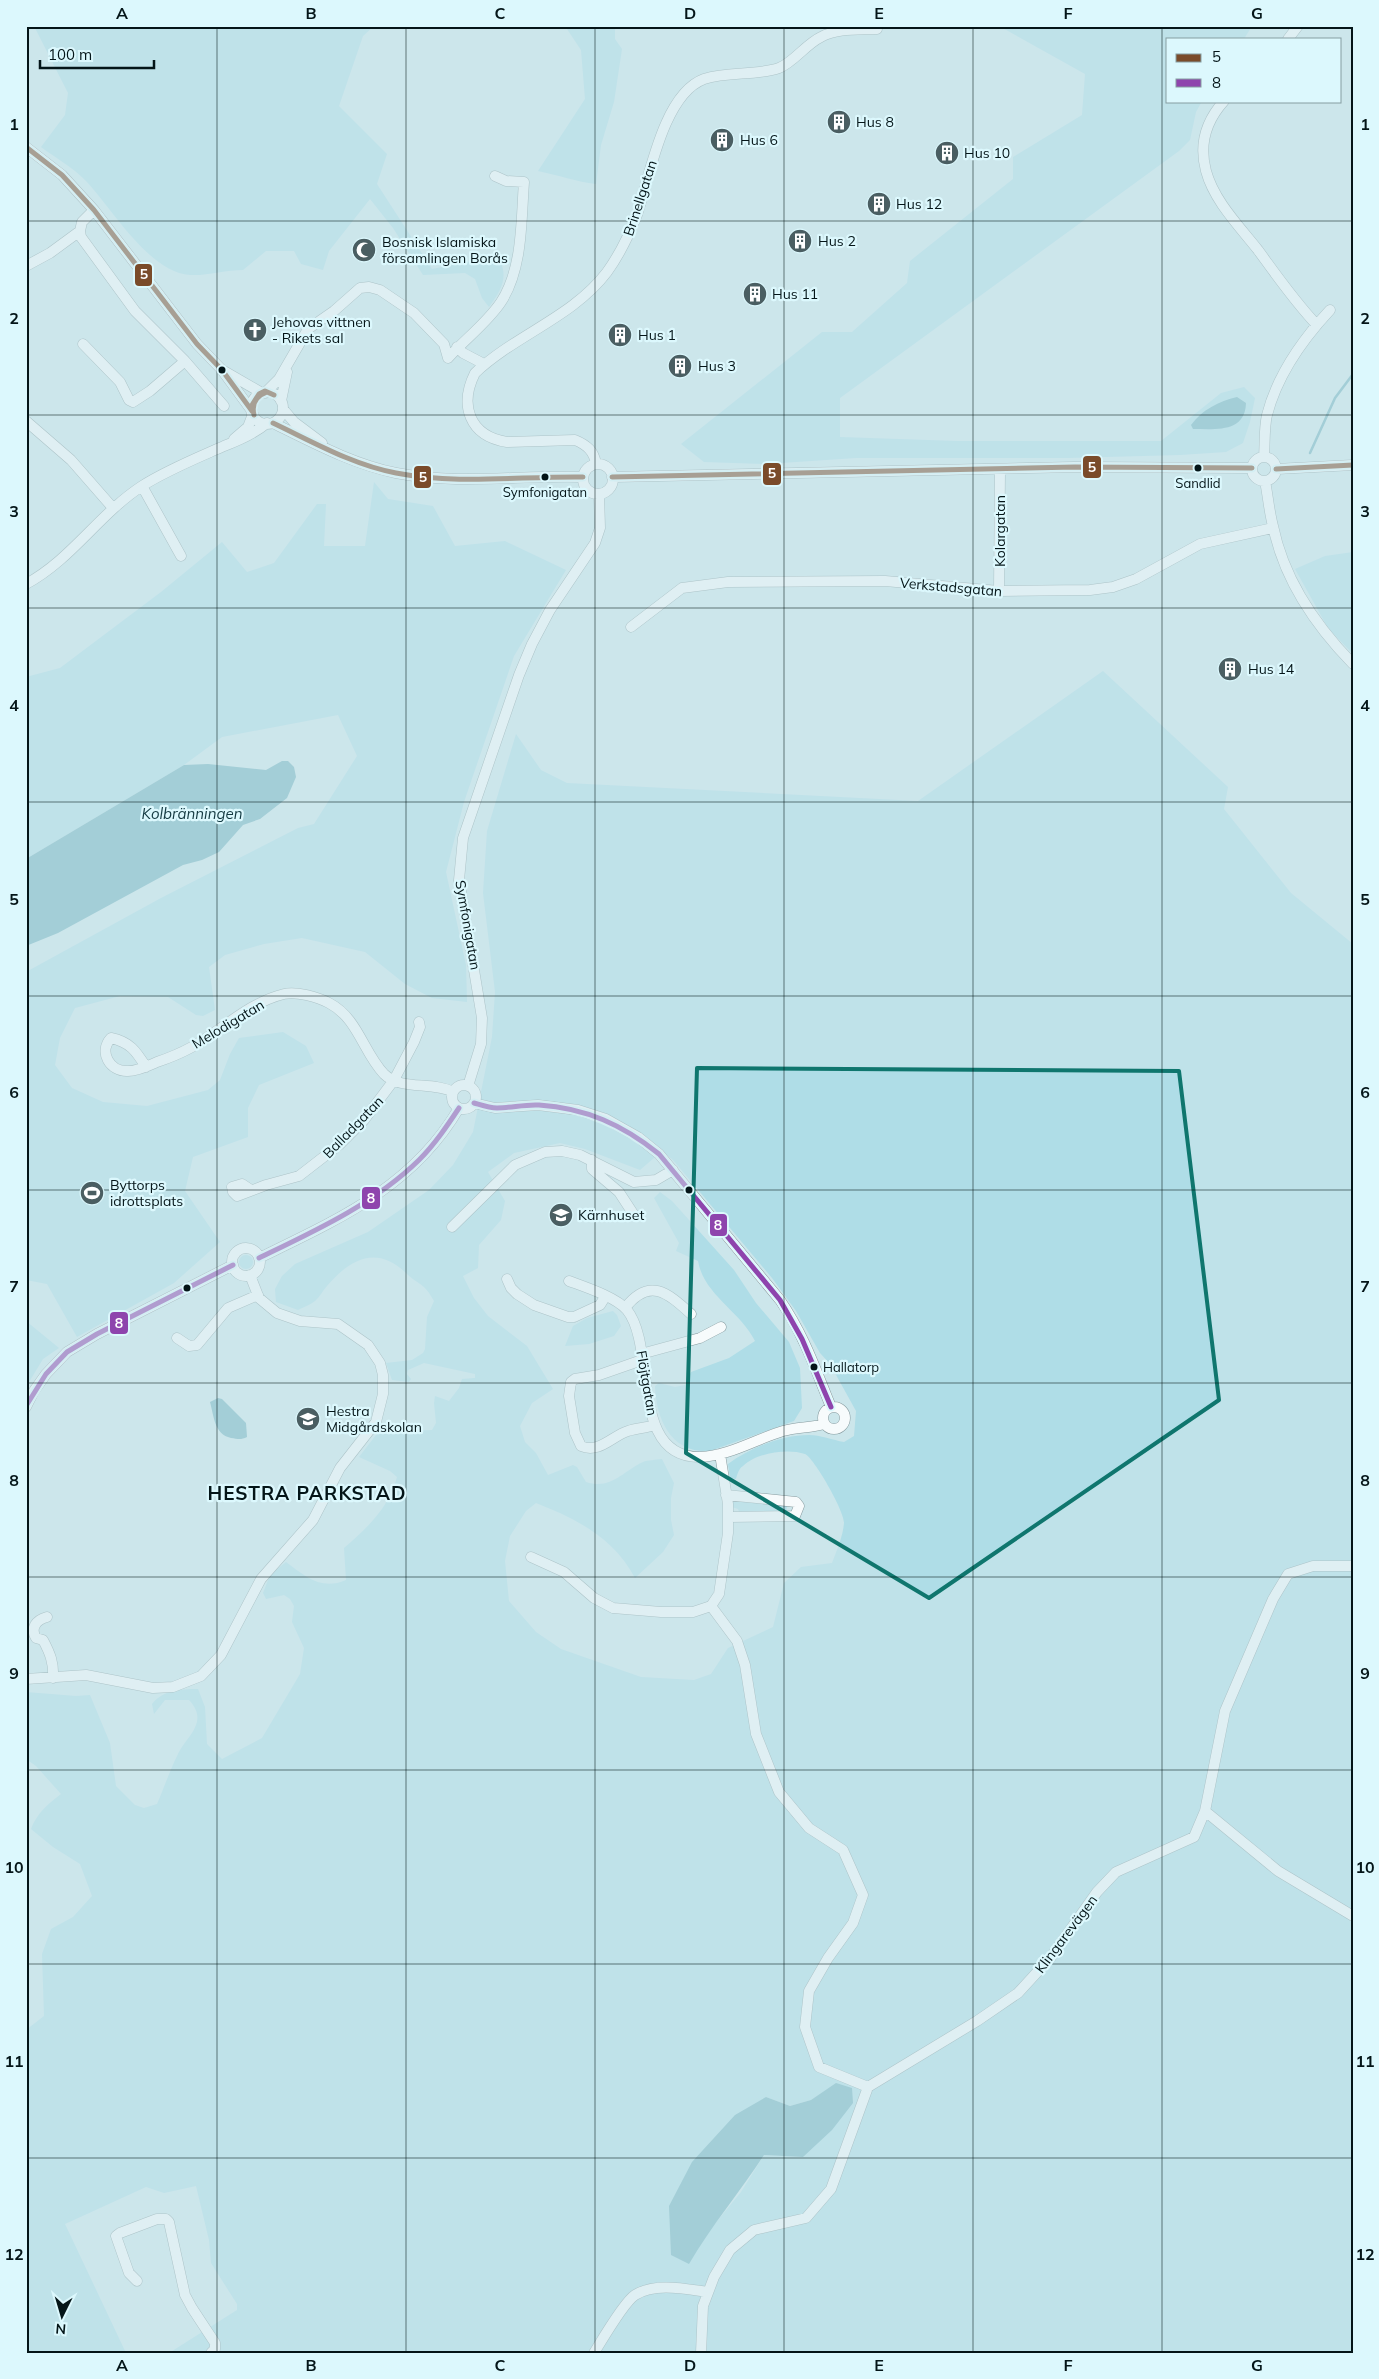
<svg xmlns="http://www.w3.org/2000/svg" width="1379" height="2379" font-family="Mulish,sans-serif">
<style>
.green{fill:#afdde7;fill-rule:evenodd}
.water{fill:#72b1be}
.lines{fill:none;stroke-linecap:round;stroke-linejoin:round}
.stream{stroke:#72b1be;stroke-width:2.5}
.minor-casing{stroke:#879b9f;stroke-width:11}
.minor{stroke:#f7fbfc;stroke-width:10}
.bus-1-casing{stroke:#dcf8fd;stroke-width:9}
.bus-2-casing{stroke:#dcf8fd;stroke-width:9}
.bus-1{stroke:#7a4b2a;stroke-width:5}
.bus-2{stroke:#8e44ad;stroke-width:5}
.marked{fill:none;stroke:#0f766e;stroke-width:4;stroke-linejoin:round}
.grid{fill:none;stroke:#041518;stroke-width:1;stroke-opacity:0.55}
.bus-dot{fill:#041518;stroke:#dcf8fd;stroke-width:2}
.labels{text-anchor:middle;stroke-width:4.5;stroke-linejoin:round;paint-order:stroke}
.bus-label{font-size:13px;fill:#041518;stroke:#dcf8fd}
.poi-label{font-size:14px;fill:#041518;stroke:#dcf8fd;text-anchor:start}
.street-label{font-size:14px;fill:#041518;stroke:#dcf8fd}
.water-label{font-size:15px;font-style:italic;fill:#133941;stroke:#dcf8fd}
.district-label{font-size:19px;font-weight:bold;letter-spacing:1px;fill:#041518;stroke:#dcf8fd}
.line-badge{stroke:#dcf8fd;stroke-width:2}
.badge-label{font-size:14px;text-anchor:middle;font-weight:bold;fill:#fff}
.neatline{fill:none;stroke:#041518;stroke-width:2}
.grid-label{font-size:16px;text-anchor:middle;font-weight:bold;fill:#041518}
</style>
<rect width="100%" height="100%" fill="#cce6eb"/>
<!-- green -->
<path class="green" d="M34 26H374L363 36 339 106 387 154 377 184 432 269 488 258 499 259C509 277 501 291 489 307L482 298 475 279 465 273 423 275 393 228 370 199 329 251 323 270 301 264 294 251H266L243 270C226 270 206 276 190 275 149 272 113 210 87 182 75 169 56 158 41 147L65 115 68 93Z
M565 26H615V39L622 49 614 102 601 145 596 184C577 182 558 175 538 171L585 99 581 50Z
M999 26H1252L1244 39H1168V101H1202L1196 112 1190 140 1179 151 840 398V437L957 441H1161L1221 393 1244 387 1255 398 1250 422 1243 443 1226 452 1180 455 1068 458H856L766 464 704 462 681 444 822 332H852L907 283 910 261 1013 179V157L1082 115 1085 74Z
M374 482 388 499 433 506 455 546 505 541 566 570 514 656 464 802 446 872 466 965 467 1002 432 998 405 984 365 952 302 938 264 944 225 955 209 967 215 1010 203 1016 196 1015 168 997 120 996 75 1008 60 1038 55 1065 72 1088 103 1102 147 1106 208 1090 220 1080 230 1054 239 1038 283 1032 306 1046 314 1063 259 1085 248 1108V1137L193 1157 185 1191 220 1242 174 1283 77 1337 47 1284 26 1280V972L161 898 298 828 314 824 357 756 338 715 222 737 184 765 26 859V677L60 668 161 592 222 542 247 572 274 563 317 504H326L324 546H365Z
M1353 552V654L1328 628 1295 569 1325 556Z
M1103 671 1228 787 1224 809 1291 893 1353 944V2353H169L237 2310V2304L211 2263 209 2240 196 2186 164 2193 146 2187 65 2224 126 2353H26V2030L44 2016 42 1954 51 1929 73 1917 92 1896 80 1864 53 1847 31 1829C37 1813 48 1804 61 1794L36 1766 26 1759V1692L76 1696 90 1695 110 1743 116 1786 135 1805 144 1808 157 1804C164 1788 170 1770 178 1754 186 1737 210 1722 189 1700H165L154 1714 152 1704C163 1690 181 1689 198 1689L205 1707 207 1744 222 1759 262 1738 300 1674 304 1648 292 1622 294 1606 290 1599 284 1595 266 1599 263 1593 270 1575 286 1562C305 1576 321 1591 346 1580L344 1548C367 1528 389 1508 397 1477L390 1471 359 1457 383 1426 408 1431 432 1430 436 1423 434 1403 435 1396 449 1401 459 1388 462 1379 475 1378V1374L424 1363 408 1370 407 1374 411 1379 409 1382 392 1380 386 1363 412 1360 423 1353 425 1349 427 1317 434 1301C423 1281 419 1286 405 1272 376 1245 350 1259 327 1286 323 1290 320 1297 315 1301 310 1305 303 1307 298 1310L276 1302 275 1289 282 1276 295 1264 368 1232 429 1190 453 1165 473 1132 492 1037 495 992 483 893 487 831 516 734 541 770 567 783 918 801ZM560 1143 585 1149 640 1170 662 1151 673 1160 772 1278 796 1311 820 1353 830 1364 856 1411 854 1436 844 1442C833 1440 820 1435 809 1435 781 1435 750 1448 728 1464L730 1478 736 1479C737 1475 739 1468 743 1466 756 1453 787 1448 805 1454 814 1458 845 1512 844 1523 843 1536 837 1550 832 1563L801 1567 784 1583 773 1627 728 1648 711 1674 694 1680 641 1677 561 1649 536 1632 509 1601 505 1561 510 1536 526 1511 536 1503C577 1519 614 1538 635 1578L663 1552 674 1535 671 1520V1498L674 1483 662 1459C656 1460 648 1460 643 1462 622 1472 611 1490 586 1482L577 1467 573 1465 548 1475 536 1453 525 1442 520 1426 532 1403 553 1389 527 1346 488 1316 474 1298 463 1276 478 1268 479 1245 501 1220 505 1201 488 1172 514 1153ZM836 2084 803 2157 764 2155 741 2192 708 2232 766 2097 790 2106 811 2100Z
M660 1192 672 1201 734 1270 756 1303 789 1342 800 1368 802 1408 794 1421 710 1451C672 1454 656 1420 655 1386L659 1383 675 1387 685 1385 691 1372 729 1358 755 1341C740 1311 704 1295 698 1261L676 1251 679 1243 654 1198Z
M239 1262a7 7 0 1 1 14 0a7 7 0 1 1-14 0Z
M613 1311 617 1315 621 1326 614 1336 589 1344 565 1346 573 1326 587 1318Z
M26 1321 59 1348 43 1359 26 1387Z
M732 1499 787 1504 786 1514H740L738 1509 732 1507Z"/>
<!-- water -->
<path class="water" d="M1237 397 1246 403C1245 433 1216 429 1193 429L1191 425C1202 410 1219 401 1237 397Z
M282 761H288L294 767 296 777 287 798 260 819 243 825 219 852 202 860 183 865 58 933 26 946V859L184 765 208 764 266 770Z
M218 1398 222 1399 246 1423 247 1437C241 1440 238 1439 231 1438 214 1434 214 1416 210 1402Z
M836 2083 852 2088 853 2103 832 2130 803 2157 764 2155C740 2192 711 2226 689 2264L671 2255 669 2206 692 2162 735 2115 766 2097 790 2106 811 2100Z"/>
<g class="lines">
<!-- stream -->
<path class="stream" d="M1310 453 1335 398 1353 374"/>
<!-- minor casing -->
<g class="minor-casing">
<path id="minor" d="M1288 39 1298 26
M1224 101C1206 121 1199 145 1206 171 1214 201 1240 227 1258 250 1277 276 1295 302 1317 325
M26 147 62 175 94 210 197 344 222 370 252 411
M80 231 81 237 135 311 185 361 224 406
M26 266 50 253 80 231 82 222 94 210
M83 344 120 382 129 400 133 402 150 391 185 361
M457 347 463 353 484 364
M448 358C465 339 487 323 501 302 523 268 521 221 524 182L506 181 495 176
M224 371 262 393
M251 408a16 16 0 1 1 32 0a16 16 0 1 1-32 0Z
M265 393 279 379 308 329 334 311 360 288 369 287 380 290 414 313 444 344 448 358
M281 401 287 372
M283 409 294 422 322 443
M26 421 71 460 113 508
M273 423C312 442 352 464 396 473 458 485 521 475 583 477
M234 439 248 427 253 414
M1252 469a12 12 0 1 1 24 0a12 12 0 1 1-24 0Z
M1264 457C1265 443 1264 428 1267 415 1277 376 1303 339 1330 310
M596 464C594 451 587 445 575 440L507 442C469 436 459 405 475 373 515 335 573 317 607 272 620 254 629 235 637 215 649 179 663 94 704 79 728 71 756 76 779 68 793 63 806 44 821 37 837 28 859 30 877 29
M583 479a15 15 0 1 1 30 0a15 15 0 1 1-30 0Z
M1276 469 1353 465
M612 477 1075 467 1252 468
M1265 481C1268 496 1269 511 1273 526 1284 580 1315 625 1353 664
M142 486 181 556
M26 584C71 560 99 514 142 486 167 470 197 458 224 446 240 440 254 434 267 423
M999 591 1000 470
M631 627 682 588 728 582 885 581 999 591 1090 590 1113 587 1136 579 1200 544 1273 528
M146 1067C136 1051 130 1042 111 1038 98 1052 110 1072 128 1071 138 1071 148 1066 157 1062 169 1058 181 1053 192 1047 222 1030 250 1002 284 994 296 991 318 997 329 1003 358 1018 363 1052 384 1074 401 1091 432 1081 453 1092
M452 1097a12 12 0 1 1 24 0a12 12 0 1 1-24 0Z
M468 1086 481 1044 482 1018 459 880 463 838 519 675 532 644 550 610 595 543 600 528 599 494
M474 1103 495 1108 538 1105 578 1110 606 1119 638 1137 659 1154 780 1300C804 1335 815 1368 831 1407
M592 1160V1169L619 1192 634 1215
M251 1190 242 1184 232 1187 233 1192 237 1196 266 1185 299 1176 339 1145 364 1120 394 1080 414 1042 420 1027 419 1022
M452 1227 515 1165 545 1152 562 1151 580 1155 634 1182 656 1180 673 1170
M232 1262a14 14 0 1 1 28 0a14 14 0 1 1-28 0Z
M259 1258C337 1220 413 1187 459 1108
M507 1279 511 1288 517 1294 534 1305 568 1317H574L600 1305 605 1297
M569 1281C585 1287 616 1297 627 1310 657 1347 629 1458 700 1457 729 1456 756 1439 783 1431 797 1427 811 1428 824 1424
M625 1308C649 1277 667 1292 691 1314
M177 1338 189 1346 197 1345 228 1308 258 1295
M641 1354 700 1338 721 1327
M642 1360 599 1375 575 1379 571 1382 569 1396 575 1433 581 1446C599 1454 612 1436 628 1431 637 1428 646 1428 655 1425
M823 1418a11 11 0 1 1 22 0a11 11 0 1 1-22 0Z
M26 1407 34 1391 46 1374 67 1352 97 1334 233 1265
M726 1495 796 1502 799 1506 795 1516 729 1517
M531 1557 564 1572 594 1598 613 1608 661 1612H693L711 1606 719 1594 728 1533V1504L720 1454
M711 1606 737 1641 745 1665 756 1734 779 1792 809 1828 843 1850 863 1895 853 1923 828 1958 809 1991 805 2027 819 2067 868 2087
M47 1617C36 1620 30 1628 36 1638L43 1640C50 1653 54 1663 53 1678
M26 1679 86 1675 153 1688 173 1687 201 1676 221 1655 261 1579 313 1520 340 1468 376 1422 383 1394V1375L380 1363 368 1345 338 1324 300 1321 277 1313 259 1298 250 1275
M1205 1811 1278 1871 1353 1916
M137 2281 129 2273 116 2236 120 2233 157 2219H166L169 2222 185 2295 192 2308 215 2343V2349L211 2353
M594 2353C602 2340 624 2302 635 2295 655 2282 686 2289 708 2292
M701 2353 703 2306 714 2277 730 2250 754 2230 806 2218 831 2189 868 2087 977 2021 1018 1993 1051 1957 1097 1892 1116 1872 1194 1837 1205 1811 1225 1711 1273 1599 1288 1574 1313 1566H1353"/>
</g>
<!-- minor -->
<use href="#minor" class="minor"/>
<!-- bus-1 casing -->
<g class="bus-1-casing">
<path id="bus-1" d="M26 147 62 175 94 210 197 344 222 370 252 411
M254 415 252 405 259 394 265 391 274 395
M254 415C251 403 256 396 267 392L274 395
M273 423C313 442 353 465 396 473 458 485 521 476 583 477
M1276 469 1353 465
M612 477 1075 467 1252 468"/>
</g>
<!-- bus-2 casing -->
<g class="bus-2-casing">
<path id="bus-2" d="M474 1103C481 1105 489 1108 497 1108 511 1108 525 1104 539 1105 586 1108 623 1125 659 1154L780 1300 802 1339 831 1407
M259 1258C315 1231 374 1204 419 1160 435 1144 447 1126 459 1108
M26 1406 46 1374 67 1352 97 1334 233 1265"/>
</g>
<!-- bus-1 -->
<use href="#bus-1" class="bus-1"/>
<!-- bus-2 -->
<use href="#bus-2" class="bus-2"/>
</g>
<!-- marked area -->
<path d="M0 0H1379V2379H0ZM697 1068 1179 1071 1219 1400 929 1598 686 1453Z" fill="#cce6eb" fill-opacity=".55" fill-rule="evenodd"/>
<path class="marked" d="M697 1068 1179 1071 1219 1400 929 1598 686 1453Z"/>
<!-- grid -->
<path class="grid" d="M217 26V2353M406 26V2353M595 26V2353M784 26V2353M973 26V2353M1162 26V2353M26 221H1353M26 415H1353M26 608H1353M26 802H1353M26 996H1353M26 1190H1353M26 1383H1353M26 1577H1353M26 1770H1353M26 1964H1353M26 2158H1353"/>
<!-- icons -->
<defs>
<g id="building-disc" transform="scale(1.25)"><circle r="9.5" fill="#4a5e62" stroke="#dcf8fd"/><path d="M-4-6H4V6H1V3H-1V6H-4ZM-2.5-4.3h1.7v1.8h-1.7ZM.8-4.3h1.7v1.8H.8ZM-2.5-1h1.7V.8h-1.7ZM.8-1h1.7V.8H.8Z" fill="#fff"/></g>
<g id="mosque-disc" transform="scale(1.25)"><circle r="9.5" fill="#4a5e62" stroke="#dcf8fd"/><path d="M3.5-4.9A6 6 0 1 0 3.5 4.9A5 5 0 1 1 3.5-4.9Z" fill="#fff"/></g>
<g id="church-disc" transform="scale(1.25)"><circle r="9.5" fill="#4a5e62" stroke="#dcf8fd"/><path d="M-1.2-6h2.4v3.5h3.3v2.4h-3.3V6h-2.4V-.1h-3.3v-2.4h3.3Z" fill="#fff"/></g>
<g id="stadium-disc" transform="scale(1.25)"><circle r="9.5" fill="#4a5e62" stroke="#dcf8fd"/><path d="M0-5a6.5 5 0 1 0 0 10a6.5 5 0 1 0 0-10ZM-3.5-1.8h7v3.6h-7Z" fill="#fff"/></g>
<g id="school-disc" transform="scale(1.25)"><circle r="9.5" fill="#4a5e62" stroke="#dcf8fd"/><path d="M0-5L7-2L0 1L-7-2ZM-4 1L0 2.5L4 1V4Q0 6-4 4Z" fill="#fff"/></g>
</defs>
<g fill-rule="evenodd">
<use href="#building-disc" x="839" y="122"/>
<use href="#building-disc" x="722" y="140"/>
<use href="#building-disc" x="947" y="153"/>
<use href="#building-disc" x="879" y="204"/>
<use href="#building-disc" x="800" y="241"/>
<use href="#mosque-disc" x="364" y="250"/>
<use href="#building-disc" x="755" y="294"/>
<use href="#church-disc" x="255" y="330"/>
<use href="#building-disc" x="620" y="335"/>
<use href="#building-disc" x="680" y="366"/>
<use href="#building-disc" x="1230" y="669"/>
<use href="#stadium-disc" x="92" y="1193"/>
<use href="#school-disc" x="561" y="1215"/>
<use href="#school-disc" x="308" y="1419"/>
</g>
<!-- markers -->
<g class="bus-dot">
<circle cx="222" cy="370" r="4.5"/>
<circle cx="1198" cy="468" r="4.5"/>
<circle cx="545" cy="477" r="4.5"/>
<circle cx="689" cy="1190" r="4.5"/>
<circle cx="187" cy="1288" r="4.5"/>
<circle cx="814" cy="1367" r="4.5"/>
</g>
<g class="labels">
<!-- bus labels -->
<g class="bus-label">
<text x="1198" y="488">Sandlid</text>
<text x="545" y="497">Symfonigatan</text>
<text x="823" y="1372" text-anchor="start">Hallatorp</text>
</g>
<!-- poi labels -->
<g class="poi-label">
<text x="856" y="127">Hus 8</text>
<text x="740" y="145">Hus 6</text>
<text x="964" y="158">Hus 10</text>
<text x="896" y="209">Hus 12</text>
<text x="818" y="246">Hus 2</text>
<text x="382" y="247">Bosnisk Islamiska<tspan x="382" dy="16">församlingen Borås</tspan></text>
<text x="772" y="299">Hus 11</text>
<text x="272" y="327">Jehovas vittnen<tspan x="272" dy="16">- Rikets sal</tspan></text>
<text x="638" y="340">Hus 1</text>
<text x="698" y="371">Hus 3</text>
<text x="1248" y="674">Hus 14</text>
<text x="110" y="1190">Byttorps<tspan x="110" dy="16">idrottsplats</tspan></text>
<text x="578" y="1220">Kärnhuset</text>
<text x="326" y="1416">Hestra<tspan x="326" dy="16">Midgårdskolan</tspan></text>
</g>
<!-- street labels -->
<g class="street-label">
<text transform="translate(640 198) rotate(-72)" y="5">Brinellgatan</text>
<text transform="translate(1000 531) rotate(-90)" y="5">Kolargatan</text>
<text transform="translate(951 587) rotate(5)" y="5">Verkstadsgatan</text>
<text transform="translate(468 925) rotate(80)" y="5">Symfonigatan</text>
<text transform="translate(228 1024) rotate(-31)" y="5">Melodigatan</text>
<text transform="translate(353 1127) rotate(-46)" y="5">Balladgatan</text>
<text transform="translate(647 1383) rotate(80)" y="5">Flöjtgatan</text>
<text transform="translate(1066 1934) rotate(-53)" y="5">Klingarevägen</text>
</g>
<!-- water labels -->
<g class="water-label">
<text x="192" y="819">Kolbränningen</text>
</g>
<!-- district labels -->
<g class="district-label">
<text x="307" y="1500">HESTRA PARKSTAD</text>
</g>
</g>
<g class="line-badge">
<rect x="134" y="263" width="19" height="24" rx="5" fill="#7a4b2a"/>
<rect x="1082" y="455" width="20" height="24" rx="5" fill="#7a4b2a"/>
<rect x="762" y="462" width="20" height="24" rx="5" fill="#7a4b2a"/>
<rect x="413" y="465" width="19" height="24" rx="5" fill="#7a4b2a"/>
<rect x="361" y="1186" width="20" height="24" rx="5" fill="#8e44ad"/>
<rect x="709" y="1213" width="19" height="24" rx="5" fill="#8e44ad"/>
<rect x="109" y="1311" width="20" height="24" rx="5" fill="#8e44ad"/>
</g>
<g class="badge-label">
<text x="144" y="279">5</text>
<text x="1092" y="472">5</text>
<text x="772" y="478">5</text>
<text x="423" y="482">5</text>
<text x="371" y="1203">8</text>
<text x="718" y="1230">8</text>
<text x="119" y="1328">8</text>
</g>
<!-- border -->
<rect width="1379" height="2379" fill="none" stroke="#dcf8fd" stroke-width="55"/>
<!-- legend -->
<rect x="1166" y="38" width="175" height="65" fill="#dcf8fd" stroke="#869da1"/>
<rect x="1176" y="54" width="25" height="8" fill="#7a4b2a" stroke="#869da1"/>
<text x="1212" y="62" font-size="15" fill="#041518">5</text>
<rect x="1176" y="79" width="25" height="8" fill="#8e44ad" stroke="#869da1"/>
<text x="1212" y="88" font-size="15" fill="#041518">8</text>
<!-- north arrow -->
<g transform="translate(62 2316) rotate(185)" stroke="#dcf8fd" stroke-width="4" paint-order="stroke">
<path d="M0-4L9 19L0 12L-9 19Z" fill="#041518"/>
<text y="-8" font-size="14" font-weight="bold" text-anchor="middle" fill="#041518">N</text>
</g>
<!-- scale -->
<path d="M40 60v8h114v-8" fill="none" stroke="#041518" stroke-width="2.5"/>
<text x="48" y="60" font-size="15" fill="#041518" stroke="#dcf8fd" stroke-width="4" paint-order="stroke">100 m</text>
<rect x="28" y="28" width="1324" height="2324" class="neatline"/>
<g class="grid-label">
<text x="122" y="19">A</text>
<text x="311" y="19">B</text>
<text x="500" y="19">C</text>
<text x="690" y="19">D</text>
<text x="879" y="19">E</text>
<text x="1068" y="19">F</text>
<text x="1257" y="19">G</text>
<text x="14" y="130">1</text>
<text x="1365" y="130">1</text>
<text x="14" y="324">2</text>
<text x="1365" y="324">2</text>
<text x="14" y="517">3</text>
<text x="1365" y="517">3</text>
<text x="14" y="711">4</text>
<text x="1365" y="711">4</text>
<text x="14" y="905">5</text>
<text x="1365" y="905">5</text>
<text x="14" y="1098">6</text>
<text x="1365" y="1098">6</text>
<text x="14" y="1292">7</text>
<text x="1365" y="1292">7</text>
<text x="14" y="1486">8</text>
<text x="1365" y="1486">8</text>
<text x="14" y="1679">9</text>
<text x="1365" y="1679">9</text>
<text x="14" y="1873">10</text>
<text x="1365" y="1873">10</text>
<text x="14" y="2067">11</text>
<text x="1365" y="2067">11</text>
<text x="14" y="2260">12</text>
<text x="1365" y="2260">12</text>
<text x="122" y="2371">A</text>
<text x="311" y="2371">B</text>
<text x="500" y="2371">C</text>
<text x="690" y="2371">D</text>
<text x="879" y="2371">E</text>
<text x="1068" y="2371">F</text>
<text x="1257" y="2371">G</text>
</g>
</svg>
